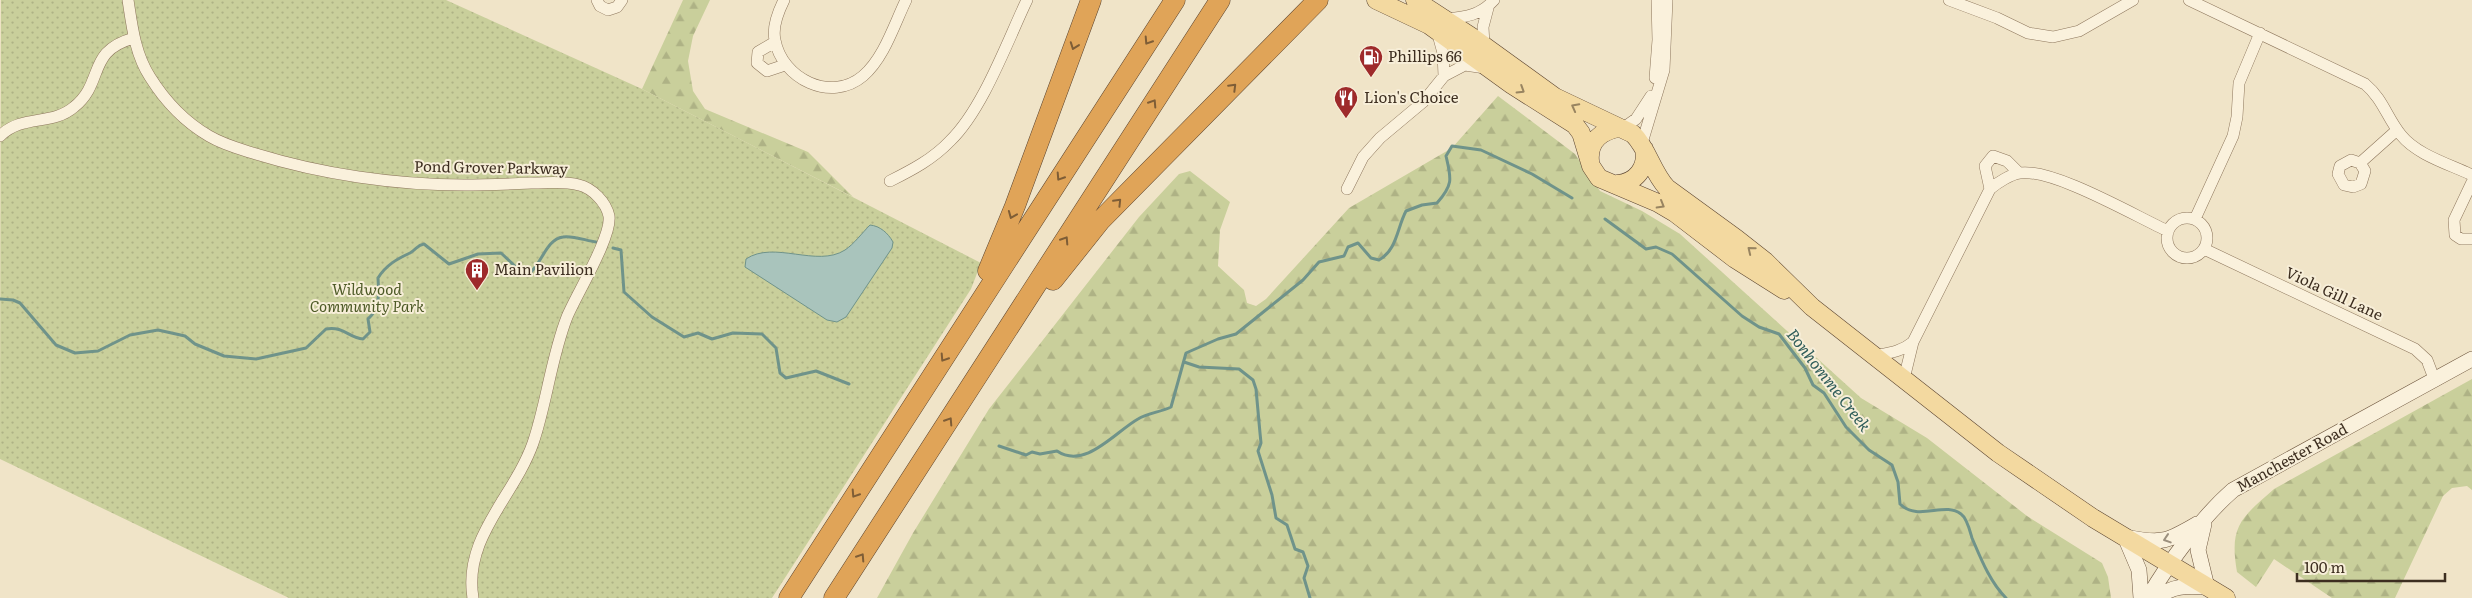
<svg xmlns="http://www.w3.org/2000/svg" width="2472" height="598" font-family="Literata,serif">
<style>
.forest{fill:url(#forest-firs)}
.park{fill:url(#park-dots)}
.water{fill:#a9c4bc;stroke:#6f938a}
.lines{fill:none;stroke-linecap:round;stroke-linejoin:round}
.stream{stroke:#6f938a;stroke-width:3}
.street-casing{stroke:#8d765c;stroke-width:12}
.secondary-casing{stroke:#6f573f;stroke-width:16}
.primary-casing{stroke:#5b4430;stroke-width:19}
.highway-casing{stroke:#5b4430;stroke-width:21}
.street{stroke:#faf1dc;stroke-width:11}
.secondary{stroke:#faf1dc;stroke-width:15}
.primary{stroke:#f3d9a0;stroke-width:18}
.highway{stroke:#e0a458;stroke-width:20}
.oneway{stroke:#7e5d36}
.oneway2{stroke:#988460}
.oneway3{stroke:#9c907e}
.labels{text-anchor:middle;stroke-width:4;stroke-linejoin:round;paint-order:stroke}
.poi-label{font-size:15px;fill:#3d2e20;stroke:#f7eed8;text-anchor:start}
.street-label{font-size:15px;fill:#3d2e20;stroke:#f7eed8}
.park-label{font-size:15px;font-style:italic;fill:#4d5a26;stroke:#f7eed8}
.water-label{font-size:16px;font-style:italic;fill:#2f5d5a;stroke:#f7eed8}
</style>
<defs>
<pattern id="forest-firs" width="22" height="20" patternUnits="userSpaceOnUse" patternTransform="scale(1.25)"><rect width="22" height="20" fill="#c9cf9b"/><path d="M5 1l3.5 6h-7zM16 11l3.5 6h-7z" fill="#aeb285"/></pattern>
<pattern id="park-dots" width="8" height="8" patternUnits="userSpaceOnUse" patternTransform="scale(1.25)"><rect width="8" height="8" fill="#c9cf9b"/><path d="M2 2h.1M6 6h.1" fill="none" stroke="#aeb285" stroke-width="1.8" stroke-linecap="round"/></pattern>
</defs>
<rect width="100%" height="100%" fill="#f0e4c8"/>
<!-- forest -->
<path class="forest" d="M683 0H710L693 36 688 61 693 91 705 109 808 152 853 197 642 89Z
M1498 96 1575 154 1600 191 1642 211 1680 234 1861 398 1927 438 2027 516 2102 563 2108 577 2111 598H877L913 533 989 409 1139 217 1179 174 1190 171 1230 202 1220 230 1218 266 1244 290 1247 303 1256 306 1266 299 1349 208 1452 148Z
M2472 379V490L2467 486 2452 488 2443 496 2395 598H2332L2274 559 2256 587 2237 572C2229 526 2241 518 2274 489Z"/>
<!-- park -->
<path class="park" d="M1 0H446L642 89 981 263 971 289 772 598H289L0 459Z"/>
<!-- water -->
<path class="water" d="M870 225C880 226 888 233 893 242L892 248 846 317 837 322 827 320 745 267 746 259C774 240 817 268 845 250 854 244 862 233 870 225Z"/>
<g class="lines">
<!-- stream -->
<path class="stream" d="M1605 219 1646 249 1656 247 1672 254 1742 316 1759 327 1779 334 1805 368 1813 385 1824 393 1846 427 1869 450 1892 465 1898 482 1900 504C1918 522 1945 501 1961 514 1967 518 1970 531 1972 538 1981 559 1990 582 2006 598
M613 248 621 250 624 292 652 317 684 337 698 333 712 339 733 333 762 334 776 348 780 373 786 378 816 371 849 384
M0 299 13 300 20 303 56 345 75 353 98 351 130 335 158 330 185 336 195 344 224 356 256 359 306 348 326 329C344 326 349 338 363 339L370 332 368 319C380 309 379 293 378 278 386 265 397 259 410 253 417 249 417 245 424 244L449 264 478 254 501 253 518 269 531 272C542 262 547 239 563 237 572 235 587 241 596 242
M1184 362 1199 367 1239 369 1253 380 1256 389 1260 433 1261 443 1258 451 1272 495 1276 518 1287 525 1295 549 1303 552 1308 566 1304 578 1310 598
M999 446 1026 455 1032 452 1040 454 1057 451C1085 470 1115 432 1138 419 1148 413 1161 412 1171 407L1186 353 1218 339 1236 334 1303 280 1319 262 1344 256 1348 247 1358 243 1371 258 1379 260C1397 250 1397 228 1406 211L1422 205 1437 203C1454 184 1451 178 1446 156L1452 146 1481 150 1532 174 1572 198"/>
<!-- street casing -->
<g class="street-casing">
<path id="street" d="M128 0C132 26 135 54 150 77 165 101 185 122 209 136 224 145 240 149 256 154 321 174 395 185 464 185 487 185 510 184 534 183 548 183 564 181 579 185 592 188 606 202 609 216 612 237 576 295 567 317 551 358 547 402 533 443 514 497 463 537 473 598
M597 0 600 6 608 10 617 7 622 0
M784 0C778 12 772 27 775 40 782 79 831 103 863 76 884 58 894 25 906 0
M1949 0 1997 18 2028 33 2053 37 2079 31 2133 0
M2189 0 2365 84C2383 99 2387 118 2401 135 2417 155 2449 164 2472 175
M1445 19C1464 17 1480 16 1494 0
M1437 31 1443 53 1444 76
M775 42 758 52 757 63 767 71 785 65
M1484 45 1483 27 1488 8
M1655 78 1658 40 1657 0
M1622 129 1636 119 1651 96
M0 136C22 114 52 126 74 107 105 82 86 51 134 38
M1642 143 1664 70 1667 0
M2360 163 2351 160 2340 166 2338 174 2344 185 2353 187 2361 184 2365 171 2360 163 2397 130
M890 181C912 170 933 159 950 141 983 109 1007 42 1027 0
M2472 182 2454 220 2455 235 2461 239H2472
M1347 189 1363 157 1380 138 1423 102 1444 76 1465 65 1485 68
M1990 189 1985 166 1993 156 2007 161 2019 173
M2167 238a20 20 0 1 1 40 0a20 20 0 1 1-40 0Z
M2195 219 2233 136 2237 117 2239 83 2260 33
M2204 249 2415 349 2427 360 2435 381
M1874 356C1888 353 1901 352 1913 342
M1904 379 1913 342 1990 189C1997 183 2011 174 2020 173 2053 168 2135 216 2168 231"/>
</g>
<!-- secondary casing -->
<g class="secondary-casing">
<path id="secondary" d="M2125 537 2139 570 2141 598
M2130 538C2163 544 2168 541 2197 524
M2148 598C2169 562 2201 518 2233 490L2472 359
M2156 598C2174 585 2186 586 2207 587L2198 550 2204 524"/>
</g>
<!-- primary casing -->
<g class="primary-casing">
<path id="primary" d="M1376 0 1429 25 1512 85 1575 125 1581 133 1591 166 1599 178 1658 203 1675 213 1735 259 1784 290
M1415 0 1472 37 1555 97 1633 134C1648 149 1652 172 1667 188L1737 239 1765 261 1812 307 1998 453 2093 518 2226 598
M1590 161C1588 141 1601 131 1619 128
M1617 184C1636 183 1648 167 1644 149"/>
</g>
<!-- highway casing -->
<g class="highway-casing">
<path id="highway" d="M988 271 1015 206 1091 0
M1053 280 1100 221 1318 0
M789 598 1175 0
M834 598 1220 0"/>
</g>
<!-- street -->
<use href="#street" class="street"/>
<!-- secondary -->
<use href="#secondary" class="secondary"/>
<!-- primary -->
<use href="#primary" class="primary"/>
<!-- highway -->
<use href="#highway" class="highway"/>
</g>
<!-- one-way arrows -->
<defs><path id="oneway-chevron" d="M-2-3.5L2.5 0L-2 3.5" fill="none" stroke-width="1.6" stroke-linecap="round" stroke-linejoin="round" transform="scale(1.25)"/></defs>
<g class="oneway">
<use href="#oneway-chevron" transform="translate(1148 41) rotate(123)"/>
<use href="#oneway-chevron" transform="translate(1074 46) rotate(110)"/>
<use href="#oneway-chevron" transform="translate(1233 87) rotate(-45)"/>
<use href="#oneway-chevron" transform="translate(1153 103) rotate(-57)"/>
<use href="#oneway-chevron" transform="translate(1060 177) rotate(123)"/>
<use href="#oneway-chevron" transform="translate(1118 202) rotate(-46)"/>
<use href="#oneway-chevron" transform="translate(1012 215) rotate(112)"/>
<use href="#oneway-chevron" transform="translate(1065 240) rotate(-57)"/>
<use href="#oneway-chevron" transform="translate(944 358) rotate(123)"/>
<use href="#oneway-chevron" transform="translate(949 421) rotate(-57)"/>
<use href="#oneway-chevron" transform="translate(855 494) rotate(123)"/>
<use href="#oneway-chevron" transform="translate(861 557) rotate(-57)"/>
</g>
<g class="oneway2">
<use href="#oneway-chevron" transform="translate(1521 90) rotate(32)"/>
<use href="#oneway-chevron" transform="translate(1575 107) rotate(-152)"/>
<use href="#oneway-chevron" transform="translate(1661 205) rotate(30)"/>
<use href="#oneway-chevron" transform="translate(1751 250) rotate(-141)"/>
</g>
<use class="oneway3" href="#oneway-chevron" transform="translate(2167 539) rotate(162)"/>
<!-- icons -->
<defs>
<g id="fuel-pin" transform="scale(1.25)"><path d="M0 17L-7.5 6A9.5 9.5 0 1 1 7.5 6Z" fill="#9e2a2b" stroke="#f7eed8"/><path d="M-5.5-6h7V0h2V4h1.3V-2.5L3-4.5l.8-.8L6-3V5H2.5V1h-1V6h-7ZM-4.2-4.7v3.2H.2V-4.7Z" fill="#fff"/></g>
<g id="restaurant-pin" transform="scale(1.25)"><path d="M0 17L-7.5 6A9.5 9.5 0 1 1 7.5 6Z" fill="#9e2a2b" stroke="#f7eed8"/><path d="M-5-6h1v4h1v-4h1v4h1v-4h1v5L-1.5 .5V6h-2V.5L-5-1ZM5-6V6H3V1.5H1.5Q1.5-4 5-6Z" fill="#fff"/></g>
<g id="building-pin" transform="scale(1.25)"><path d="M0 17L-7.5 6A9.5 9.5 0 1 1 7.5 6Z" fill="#9e2a2b" stroke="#f7eed8"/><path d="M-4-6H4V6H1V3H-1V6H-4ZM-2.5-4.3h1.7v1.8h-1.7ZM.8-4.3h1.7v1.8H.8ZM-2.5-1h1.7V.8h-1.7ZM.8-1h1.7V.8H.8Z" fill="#fff"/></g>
</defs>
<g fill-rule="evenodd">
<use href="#fuel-pin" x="1371" y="57"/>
<use href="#restaurant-pin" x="1346" y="98"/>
<use href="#building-pin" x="477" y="270"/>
</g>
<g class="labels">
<!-- poi labels -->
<g class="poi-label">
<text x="1388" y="62">Phillips 66</text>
<text x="1364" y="103">Lion's Choice</text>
<text x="494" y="275">Main Pavilion</text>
</g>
<!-- street labels -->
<g class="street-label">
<text transform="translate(491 168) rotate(1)" y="5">Pond Grover Parkway</text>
<text transform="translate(2334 294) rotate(25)" y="5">Viola Gill Lane</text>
<text transform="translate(2292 458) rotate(-29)" y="5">Manchester Road</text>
</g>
<!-- park labels -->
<g class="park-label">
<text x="367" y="295">Wildwood<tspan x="367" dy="17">Community Park</tspan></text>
</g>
<!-- water labels -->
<g class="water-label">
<text transform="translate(1829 380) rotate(52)" y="6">Bonhomme Creek</text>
</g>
</g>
<!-- scale -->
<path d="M2297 573v8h148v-8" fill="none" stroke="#3d2e20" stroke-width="2.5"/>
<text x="2304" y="573" font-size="15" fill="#3d2e20" stroke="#f7eed8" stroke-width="4" paint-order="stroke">100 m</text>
</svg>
